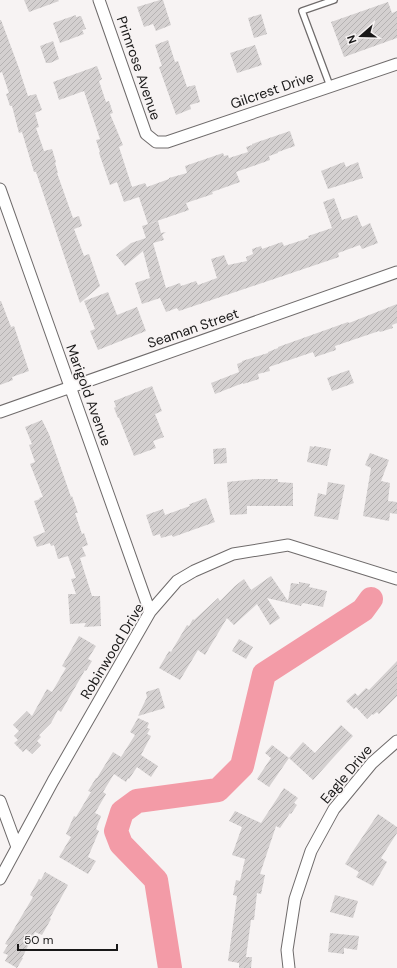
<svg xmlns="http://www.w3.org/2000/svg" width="397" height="968" font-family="'DM Sans',sans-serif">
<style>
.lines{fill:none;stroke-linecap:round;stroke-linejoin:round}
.river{stroke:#f39ba7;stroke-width:24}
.building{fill:url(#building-hatch)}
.lane-casing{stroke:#6f6b6b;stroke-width:8}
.street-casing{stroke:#6f6b6b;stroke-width:13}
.lane{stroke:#fff;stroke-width:5.5}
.street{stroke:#fff;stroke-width:11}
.labels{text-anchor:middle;stroke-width:3.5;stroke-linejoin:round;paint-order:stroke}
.street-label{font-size:14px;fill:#191818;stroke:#f7f3f3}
</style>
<defs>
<pattern id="building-hatch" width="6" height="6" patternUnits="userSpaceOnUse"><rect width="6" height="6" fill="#d4d0d0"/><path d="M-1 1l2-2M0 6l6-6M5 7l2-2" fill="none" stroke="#b5b2b2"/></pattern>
</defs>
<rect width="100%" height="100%" fill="#f7f3f3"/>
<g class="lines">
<!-- river -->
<path class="river" d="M170 968 156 880 121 844 116 831 122 812 137 801 218 790 242 766 264 674 363 610 371 599"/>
</g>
<!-- building -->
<path class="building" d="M24 0H58L59 1 29 12Z
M160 0H163L171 25 156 31 153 24 144 27 137 7Z
M388 2 392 13 397 11V38L344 57 331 22Z
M261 14 267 34 254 38 248 18Z
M76 15V17L81 16 86 29 82 30 84 34 60 43 53 23Z
M0 20H1L20 71V72L28 96 36 94 42 110 35 113 39 127 36 128 44 151 52 149 56 162 55 163 58 173H57L73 218 79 216 82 226 74 229 84 256 89 254 100 286 80 303 36 172H34L22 132 19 133 12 106H10L6 94 9 93 2 72 0 73Z
M168 40 175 62 178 61 187 87 195 85 200 102 190 105 191 109 176 115 159 67 162 66 155 45Z
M53 41 59 59 50 63H46L40 46Z
M255 45 262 65 237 73 230 53Z
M97 66 102 79 99 81 106 102 109 101 113 113 110 114 123 145 119 147 132 187 145 183 147 187 169 179V178L187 173 185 166 223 153 224 156 228 155 229 158 248 152 246 147 252 145V144L290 131 295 146 278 152V153L269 156 270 160 236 172 240 182 212 192 213 194 186 203 189 210 148 224 139 197 124 202 117 182 110 185 99 153 100 152 96 140 100 139 84 91 59 100 55 87 53 82Z
M344 162 346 167 358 162 363 178 328 189 321 171Z
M334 198 342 220 357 215 362 227 370 223 378 243 362 249 360 245 338 253 339 257 179 311 177 308 166 312 160 298 142 304 135 283 150 278 143 251 125 266 116 255 131 243 146 238 142 226 158 221 161 233 166 232 162 235 164 240 153 243 166 288 180 283 181 286 196 281 198 285 217 278 211 259 224 255 228 265 247 261 246 257 253 254 252 249 261 246 262 249 282 242 284 246 309 238 308 236 332 228 323 202Z
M108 292 117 315 137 307 146 331 98 350 90 331 95 329 84 301Z
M0 301H1L11 327 14 326 29 371 12 377 13 380 0 385Z
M397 304V323L392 325 393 328 380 332 379 331 335 346 336 350 315 357 313 352 269 367 270 371 258 374 259 379 243 384V383L215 394 211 383 239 372 237 364 242 362V361L268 353V352L278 348V347L348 322 349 323Z
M349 370 354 383 332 391 327 378Z
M152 386 162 411 155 414 164 437 153 441 156 448 134 456 119 418H118L114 408 116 407 114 401Z
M42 420 49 434 71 497 72 496 78 513H75L82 534 84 533 88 545 82 547 86 556 80 558 92 596H100L101 626 84 627 86 623 70 624 68 594H76L71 579 76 578 68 556 58 559 54 545 51 546 50 543 37 547 33 537 45 532 34 501 40 499 39 498 43 497 30 464 35 462 29 445 32 444 25 427Z
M310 446 314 447V446L331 449 327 466 307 462Z
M226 448 227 463 214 464 213 449Z
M370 453 389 460 381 481 390 483 388 501 397 502V514L390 513 389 521 363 516 371 468 365 465Z
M257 479H278V482L293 483V506H247V514L230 515 227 482Z
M328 482 345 485 338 520 314 516 318 493 326 495Z
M206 498 215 522 173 537 172 535 161 538 160 534 153 536 146 515 163 509 165 515 190 506 189 504H190Z
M271 576 288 601 291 583 299 584V582L310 584 309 587 327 591 323 607 303 603V604L302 603 301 606 267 598 280 618 270 625 257 604 234 625 227 618 205 655 198 650 180 680 159 668 169 651 171 652 187 625 189 626 193 619 194 620 218 598 220 601 235 586 244 579 251 590Z
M79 636 96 646 88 659 92 661 86 671 85 670 61 712 58 710 51 723 39 735 41 737 37 741 41 745 32 754 26 749 23 752 14 743 18 740 14 736 19 731 13 725 27 711 32 716 47 689 52 692 66 668 62 666Z
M239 639 253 647 246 659 232 651Z
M397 661V696L379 714 377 712 373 715 372 714 367 719 356 707 354 709 346 701 355 693 358 696 366 688 369 690Z
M159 688 165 708 138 716 147 697 146 692Z
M138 718 149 723 147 728 150 729 147 734 151 736 141 755 158 766 151 777 137 767 129 779 128 778 126 782 114 774 103 792 106 794 95 813 101 816 96 829 99 831 88 857 96 861 88 874 59 857 71 837 66 834 74 816 76 817 91 792 88 791 96 778H97L113 752 121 757 135 735 130 732Z
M341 725 353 736 313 780 289 758 303 742 315 753Z
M272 745 289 758 269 787 257 779 271 758 265 753Z
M284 788 298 798 294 803 297 805 291 814 290 813 280 828 276 826 260 874 265 875 261 894 257 893 254 920H251L246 957H252L251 968H239V963L228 961 237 896 233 895 236 880 240 881 245 859 232 855 242 827 229 821 235 811 261 823Z
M378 814 397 827V833L381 858 387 862 373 886 356 877 359 872 345 864 355 848Z
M45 872 68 885 50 918 51 919 42 935 35 932 22 958H23L17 968 5 961 8 955 3 953 8 945 5 944 33 897 30 895 39 879 41 880Z
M335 895 358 901 353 918 330 912Z
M330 933 359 936 357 950 344 948V954L328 952Z"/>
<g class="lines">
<!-- lane casing -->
<g class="lane-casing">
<path id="lane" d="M330 86 302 11 334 0"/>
</g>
<!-- street casing -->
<g class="street-casing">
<path id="street" d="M99 0 146 134 156 142H167L397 64
M0 189 150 612
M0 412 397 272
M0 801 17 847
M0 879 53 781 150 612 177 581 194 571 233 554 288 545 397 579
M289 968 287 950 295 899 311 851 334 809 372 763 397 741"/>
</g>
<!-- lane -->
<use href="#lane" class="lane"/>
<!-- street -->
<use href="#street" class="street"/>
</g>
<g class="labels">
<!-- street labels -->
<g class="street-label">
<text transform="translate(139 68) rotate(71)" y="5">Primrose Avenue</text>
<text transform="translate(272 90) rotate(-19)" y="5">Gilcrest Drive</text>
<text transform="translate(193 328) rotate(-19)" y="5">Seaman Street</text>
<text transform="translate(89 395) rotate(70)" y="5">Marigold Avenue</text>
<text transform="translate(112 651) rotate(-59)" y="5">Robinwood Drive</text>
<text transform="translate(346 774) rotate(-50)" y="5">Eagle Drive</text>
</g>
</g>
<!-- north arrow -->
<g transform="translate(361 36) rotate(250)" stroke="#f7f3f3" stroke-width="3" paint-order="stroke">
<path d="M0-3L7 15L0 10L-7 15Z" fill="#191818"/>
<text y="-6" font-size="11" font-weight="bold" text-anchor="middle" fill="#191818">N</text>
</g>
<!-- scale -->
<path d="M18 944v6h99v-6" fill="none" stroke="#191818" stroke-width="2"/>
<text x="24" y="944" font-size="12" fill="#191818" stroke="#f7f3f3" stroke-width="3" paint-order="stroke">50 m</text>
</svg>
